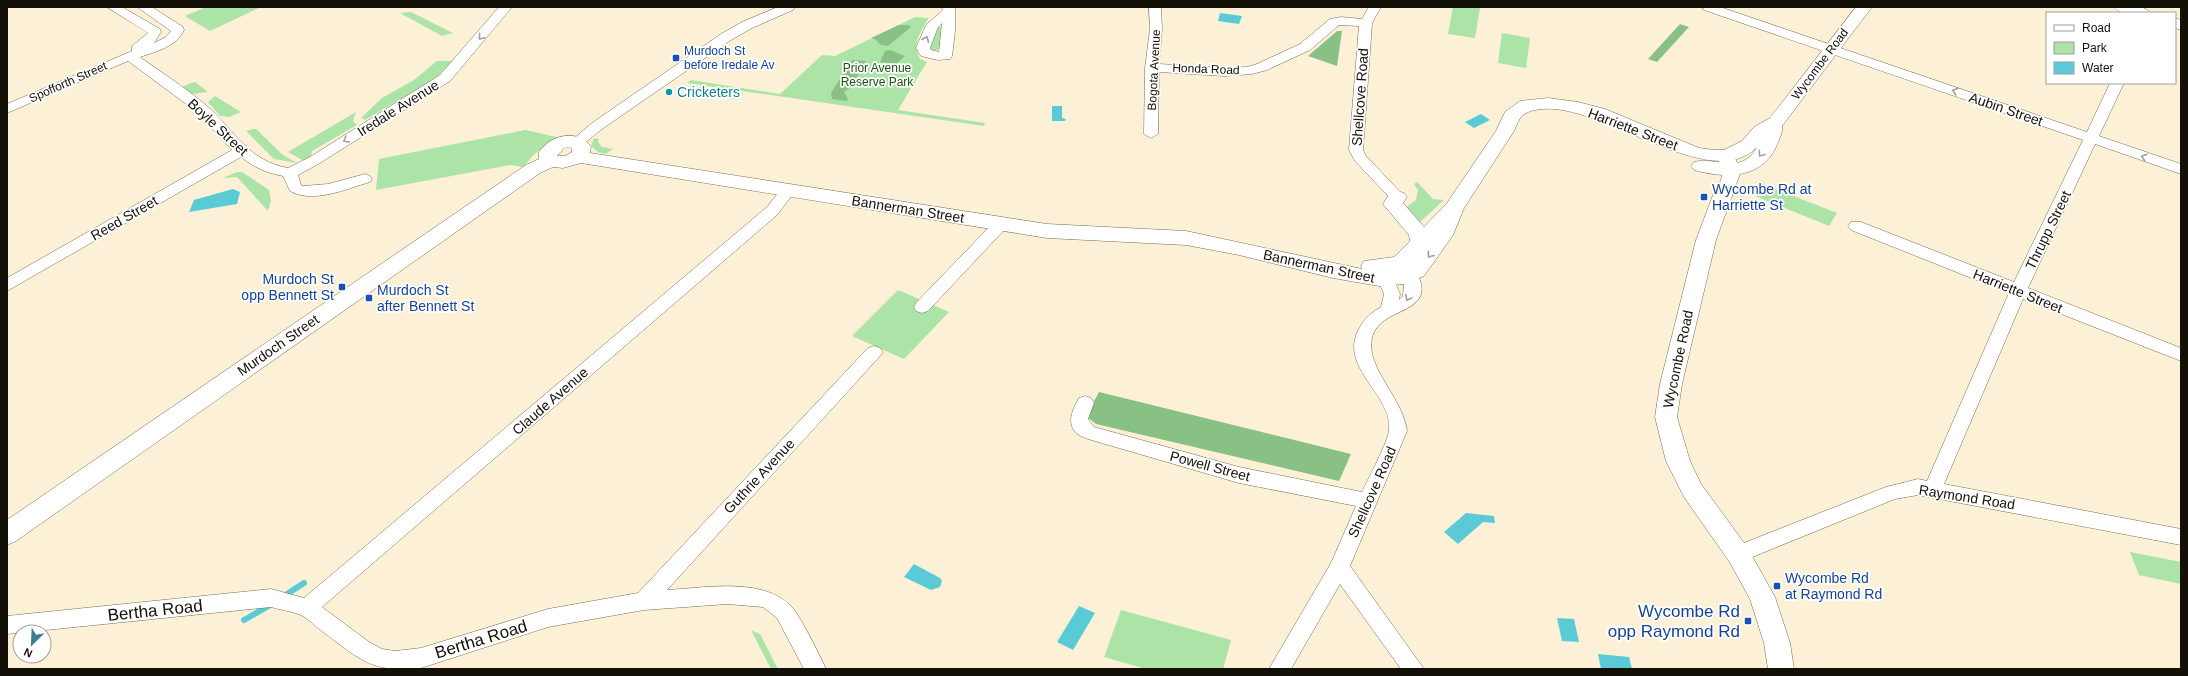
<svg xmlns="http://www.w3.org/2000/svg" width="2188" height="676" font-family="Helvetica,sans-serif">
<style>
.green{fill:#ace3a6}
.forest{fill:#89c084}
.water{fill:#5acbd6}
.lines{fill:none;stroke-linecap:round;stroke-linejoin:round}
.stream{stroke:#5acbd6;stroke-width:6}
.minor-casing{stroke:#766c54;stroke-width:1}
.tertiary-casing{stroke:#766c54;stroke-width:1}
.secondary-casing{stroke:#766c54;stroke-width:1}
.minor{fill:#fff;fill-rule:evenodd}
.tertiary{fill:#fff;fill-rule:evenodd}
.secondary{fill:#fff;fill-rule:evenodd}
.oneway{stroke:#a19f9c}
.transit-dot{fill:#1a4fb4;stroke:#fff;stroke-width:1.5}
.culture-dot{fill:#0f9aa8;stroke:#fff;stroke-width:1.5}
.labels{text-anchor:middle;stroke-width:3.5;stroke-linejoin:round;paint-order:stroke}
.far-transit-label{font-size:12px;fill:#164399;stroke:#fff;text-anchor:start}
.far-street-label{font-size:12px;fill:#131007;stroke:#fff}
.far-park-label{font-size:12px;fill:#1a5116;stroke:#fff}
.culture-label{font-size:14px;fill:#0d838f;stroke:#fff;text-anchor:start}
.street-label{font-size:14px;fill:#131007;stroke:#fff}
.transit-label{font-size:14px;fill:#164399;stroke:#fff;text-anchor:start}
.near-street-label{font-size:17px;fill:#131007;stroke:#fff}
.near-transit-label{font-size:17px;fill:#164399;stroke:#fff;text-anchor:end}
</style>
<rect width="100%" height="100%" fill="#fcf1d6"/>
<!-- green -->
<path class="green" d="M206 7H261L210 31 185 16Z
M1453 7 1480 8 1475 38 1448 34Z
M411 12 453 33 442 36 400 13Z
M915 17 929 18C920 32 912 43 920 59L927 62 898 110 985 123 984 126 687 83 691 80 780 94 822 55 835 56Z
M938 27H942C945 35 944 51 933 51L930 48Z
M1502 33 1530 38 1526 68 1498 63Z
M437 61H452L435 79 365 120 361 118 382 98 414 80Z
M195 82 208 92 192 94 181 87Z
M215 96 241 112 229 117 220 116 208 102Z
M356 112 353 121 357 125 312 151 311 158 304 161 288 152Z
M253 129H256L283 155 297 163 274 159 246 131Z
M525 130 561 138C544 146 534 152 524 167L510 165 376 190 379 159Z
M594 138 599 139 598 142 602 147 613 149 606 154 598 152 591 146Z
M237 172H242L269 190 271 201 268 211 237 177 223 178Z
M1417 182 1433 199 1444 200 1419 223 1405 208 1416 200 1418 190 1414 184Z
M1763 184 1837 213 1829 226 1755 196Z
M898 290 949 312 904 359 852 336Z
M2130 552 2181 562V584L2139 575Z
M1121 610 1231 640 1223 669H1146L1104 657Z
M751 630 760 634 778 669H771Z"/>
<!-- forest -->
<path class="forest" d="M1680 24 1689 27 1657 62 1648 59Z
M899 25H909L911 27 888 46 881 45 875 39 871 38Z
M1337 31H1342L1337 66 1308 56Z
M890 50 905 56 896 64 880 62 885 51Z
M852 60 866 61 851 87 844 92 848 99 846 101 832 99 831 93Z
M1099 392 1351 454 1339 481 1096 424 1086 416Z"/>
<!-- water -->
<path class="water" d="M1220 13 1242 16 1239 24 1218 21Z
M1052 106H1062V118L1066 119 1065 121H1052Z
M1481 114 1490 120 1474 128 1465 122Z
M233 189 240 192 237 204 189 212 194 200Z
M1466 513 1494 516 1495 523 1483 522 1458 544 1444 532Z
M914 564 940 578 942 581 940 587 931 590 904 577Z
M1079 606 1095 613 1073 650 1057 642Z
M1557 618 1574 619 1579 642 1562 641Z
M1598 654 1629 657 1632 669H1601Z"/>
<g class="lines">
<!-- stream -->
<path class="stream" d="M281 598 304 583
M244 620 272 604"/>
<!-- minor casing -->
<g class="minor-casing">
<path id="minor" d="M107 7H122L160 29 161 32 154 43 166 37 171 31 137 7H152L183 27 184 30C176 47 157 51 140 57 162 73 186 88 207 106 234 130 248 161 288 168L310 157 440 75 499 7H512L450 81 320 163 298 175 301 185 303 186 328 184 365 174 370 176 372 179 370 182C346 189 313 204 290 191L283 176C267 173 255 168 241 157L7 291V278L232 150 197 112 128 61 7 113V104L132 51V46L148 33Z
M778 7H795L793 10 752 28 731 40 602 129 582 145H572L570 142 592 123 721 34 742 22Z
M943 7H955V31L952 56 950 59 938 60 921 56 916 48 926 25 942 11ZM942 23 939 52 931 50 930 48 938 27Z
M1149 7H1161L1162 29 1159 64 1225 68 1247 67 1257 64 1300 44 1330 19 1341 17 1362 19 1369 7H1381L1372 23 1363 150 1366 156 1402 194 1405 197 1402 200H1392L1355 161 1349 150 1359 26 1339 25 1310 50 1267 70 1252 74 1225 76 1159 72 1158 134 1151 138 1144 134 1145 68 1150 29Z
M1702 7H1720L2087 132 2110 83H2124L2099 136 2181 164V174L2095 144 2028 288 2181 348V361L2023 299 1944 484 2181 529V545L1918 495 1895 499 1745 560 1738 562 1731 560 1728 554 1731 548 1886 487 1918 479 1927 481 2009 293 1851 230 1848 226 1851 222H1861L2014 282 2083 140 1704 10Z
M788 185 793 187 796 190 777 215 322 607 369 642 382 649 395 651 421 648 548 609 638 593 868 348 874 346 880 348 883 352 880 356 667 590C704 588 761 577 790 605 799 613 820 656 826 669H804L777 618 763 607 727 604 644 610 548 627 421 668C371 673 361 660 323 632 316 627 309 619 301 615 292 611 280 610 271 607L7 634V616L271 589 304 598 767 207 783 187Z
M1001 219 1006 220 1009 224 1006 228 928 311 922 313 916 311 914 307 916 303 996 220Z
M1401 257 1407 258C1452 318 1380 302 1372 338 1365 367 1403 398 1407 431L1350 566 1424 669H1401L1340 584 1291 669H1269L1331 563 1356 506 1239 483 1088 439C1065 432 1069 415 1079 398L1085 396 1091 398 1094 403 1088 419 1094 427 1239 467 1362 492C1368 479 1388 442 1389 430 1393 394 1336 367 1360 327 1365 318 1372 312 1381 307L1384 294 1373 267 1375 263 1381 262 1387 263 1400 294 1399 300 1403 296 1404 282 1393 262 1395 258Z"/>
</g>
<!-- tertiary casing -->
<g class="tertiary-casing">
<path id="tertiary" d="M1726 150 1732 152 1741 171 1716 240 1682 384 1677 417 1690 461 1701 484 1747 547 1775 597 1790 643 1794 669H1768L1764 643 1750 599 1729 561 1684 497 1666 461 1655 417 1660 384 1696 240 1713 195 1721 180 1723 171 1717 156 1720 152Z"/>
</g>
<!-- secondary casing -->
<g class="secondary-casing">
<path id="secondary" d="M1856 7H1872L1782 126C1783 133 1778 142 1775 149 1759 180 1723 178 1694 170L1691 166 1694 162C1716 156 1742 176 1757 147 1711 195 1603 103 1542 109 1534 110 1524 111 1519 120 1517 123 1516 127 1514 131L1464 208 1453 235 1424 276 1404 284 1379 286 1333 278 1239 255 1186 245 1047 238 581 163 563 168 553 167 540 173 16 541 7 545V520L526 165 539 159V152C550 135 578 128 591 147L590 153 1047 224 1186 231 1362 269 1361 266 1364 261 1394 257 1410 241 1409 235 1383 204 1390 193 1397 191 1404 193 1407 197 1403 203 1424 227 1447 203 1496 131 1505 112 1520 101 1548 98 1578 102 1605 109 1699 148 1714 150H1724L1742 141 1754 127 1770 118ZM570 147 572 149V152L565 156H557L564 148Z
M2114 7C2124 7 2144 3 2150 13 2140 13 2121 17 2114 7Z
M2175 18 2181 20V30L2175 28Z"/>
</g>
<!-- minor -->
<use href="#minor" class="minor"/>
<!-- tertiary -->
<use href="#tertiary" class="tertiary"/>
<!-- secondary -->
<use href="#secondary" class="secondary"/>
</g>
<!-- one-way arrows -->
<defs><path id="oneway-chevron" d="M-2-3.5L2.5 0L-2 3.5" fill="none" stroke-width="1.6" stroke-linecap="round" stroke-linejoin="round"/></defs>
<g class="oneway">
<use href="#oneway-chevron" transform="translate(481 37) rotate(130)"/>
<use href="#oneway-chevron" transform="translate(926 39) rotate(-68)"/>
<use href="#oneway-chevron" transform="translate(1955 91) rotate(-161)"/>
<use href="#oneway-chevron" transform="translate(346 140) rotate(149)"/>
<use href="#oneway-chevron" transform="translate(1761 154) rotate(126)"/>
<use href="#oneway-chevron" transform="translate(2144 157) rotate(-161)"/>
<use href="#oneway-chevron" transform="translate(1430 255) rotate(126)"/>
<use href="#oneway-chevron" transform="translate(1408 298) rotate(118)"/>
</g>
<!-- markers -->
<g class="transit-dot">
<rect x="672" y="54" width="8" height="8" rx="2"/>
<rect x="1700" y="193" width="8" height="8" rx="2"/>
<rect x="338" y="283" width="8" height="8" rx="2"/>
<rect x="365" y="294" width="8" height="8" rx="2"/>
<rect x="1773" y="582" width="8" height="8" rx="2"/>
<rect x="1744" y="617" width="8" height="8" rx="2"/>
</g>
<circle class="culture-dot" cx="669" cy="92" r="4"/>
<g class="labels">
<!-- far-transit labels -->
<g class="far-transit-label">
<text x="684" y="55">Murdoch St<tspan x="684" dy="14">before Iredale Av</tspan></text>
</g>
<!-- far-street labels -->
<g class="far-street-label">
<text transform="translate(1820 64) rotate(-53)" y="4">Wycombe Road</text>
<text transform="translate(1206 69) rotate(2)" y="4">Honda Road</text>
<text transform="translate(1154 70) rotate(-87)" y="4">Bogota Avenue</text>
<text transform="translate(68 82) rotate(-24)" y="4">Spofforth Street</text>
</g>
<!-- far-park labels -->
<g class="far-park-label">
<text x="877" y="72">Prior Avenue<tspan x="877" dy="14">Reserve Park</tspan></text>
</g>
<!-- culture labels -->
<g class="culture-label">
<text x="677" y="97">Cricketers</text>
</g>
<!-- street labels -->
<g class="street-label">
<text transform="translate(1360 97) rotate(-86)" y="5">Shellcove Road</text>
<text transform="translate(398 108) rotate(-32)" y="5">Iredale Avenue</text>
<text transform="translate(2006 109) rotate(19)" y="5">Aubin Street</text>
<text transform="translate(218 127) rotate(43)" y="5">Boyle Street</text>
<text transform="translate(1633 129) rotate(21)" y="5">Harriette Street</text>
<text transform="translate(908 209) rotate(9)" y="5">Bannerman Street</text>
<text transform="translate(124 218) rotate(-30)" y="5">Reed Street</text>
<text transform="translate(2048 230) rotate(-64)" y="5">Thrupp Street</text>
<text transform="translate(1319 266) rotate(12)" y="5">Bannerman Street</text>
<text transform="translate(2018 291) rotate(22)" y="5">Harriette Street</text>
<text transform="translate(278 345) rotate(-35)" y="5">Murdoch Street</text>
<text transform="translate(1678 359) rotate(-78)" y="5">Wycombe Road</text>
<text transform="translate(550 401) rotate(-41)" y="5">Claude Avenue</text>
<text transform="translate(1210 466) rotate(15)" y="5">Powell Street</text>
<text transform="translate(759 476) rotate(-47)" y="5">Guthrie Avenue</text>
<text transform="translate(1372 492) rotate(-66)" y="5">Shellcove Road</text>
<text transform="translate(1967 497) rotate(9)" y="5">Raymond Road</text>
</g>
<!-- transit labels -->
<g class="transit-label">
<text x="1712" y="194">Wycombe Rd at<tspan x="1712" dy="16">Harriette St</tspan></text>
<text x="334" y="284" text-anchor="end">Murdoch St<tspan x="334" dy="16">opp Bennett St</tspan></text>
<text x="377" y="295">Murdoch St<tspan x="377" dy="16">after Bennett St</tspan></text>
<text x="1785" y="583">Wycombe Rd<tspan x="1785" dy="16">at Raymond Rd</tspan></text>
</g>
<!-- near-street labels -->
<g class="near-street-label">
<text transform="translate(155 610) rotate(-6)" y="6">Bertha Road</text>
<text transform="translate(481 639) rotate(-17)" y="6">Bertha Road</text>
</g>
<!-- near-transit labels -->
<g class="near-transit-label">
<text x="1740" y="617">Wycombe Rd<tspan x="1740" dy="20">opp Raymond Rd</tspan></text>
</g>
</g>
<!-- border -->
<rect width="2188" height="676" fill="none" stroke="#131007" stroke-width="16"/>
<!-- legend -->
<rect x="2046" y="12" width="130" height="72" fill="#ffffff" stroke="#a19f9c"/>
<rect x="2054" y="25" width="20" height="6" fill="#ffffff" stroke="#a19f9c"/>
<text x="2082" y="32" font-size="12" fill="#131007">Road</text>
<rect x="2054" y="42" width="20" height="12" fill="#ace3a6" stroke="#a19f9c"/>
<text x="2082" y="52" font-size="12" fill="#131007">Park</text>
<rect x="2054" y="62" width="20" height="12" fill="#5acbd6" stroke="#a19f9c"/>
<text x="2082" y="72" font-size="12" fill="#131007">Water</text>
<!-- north arrow -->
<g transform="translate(32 644) rotate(204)"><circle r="19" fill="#ffffff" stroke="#a19f9c"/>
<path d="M0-3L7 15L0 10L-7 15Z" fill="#3f7d92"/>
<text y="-6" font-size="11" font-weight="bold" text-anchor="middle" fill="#131007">N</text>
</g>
</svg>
